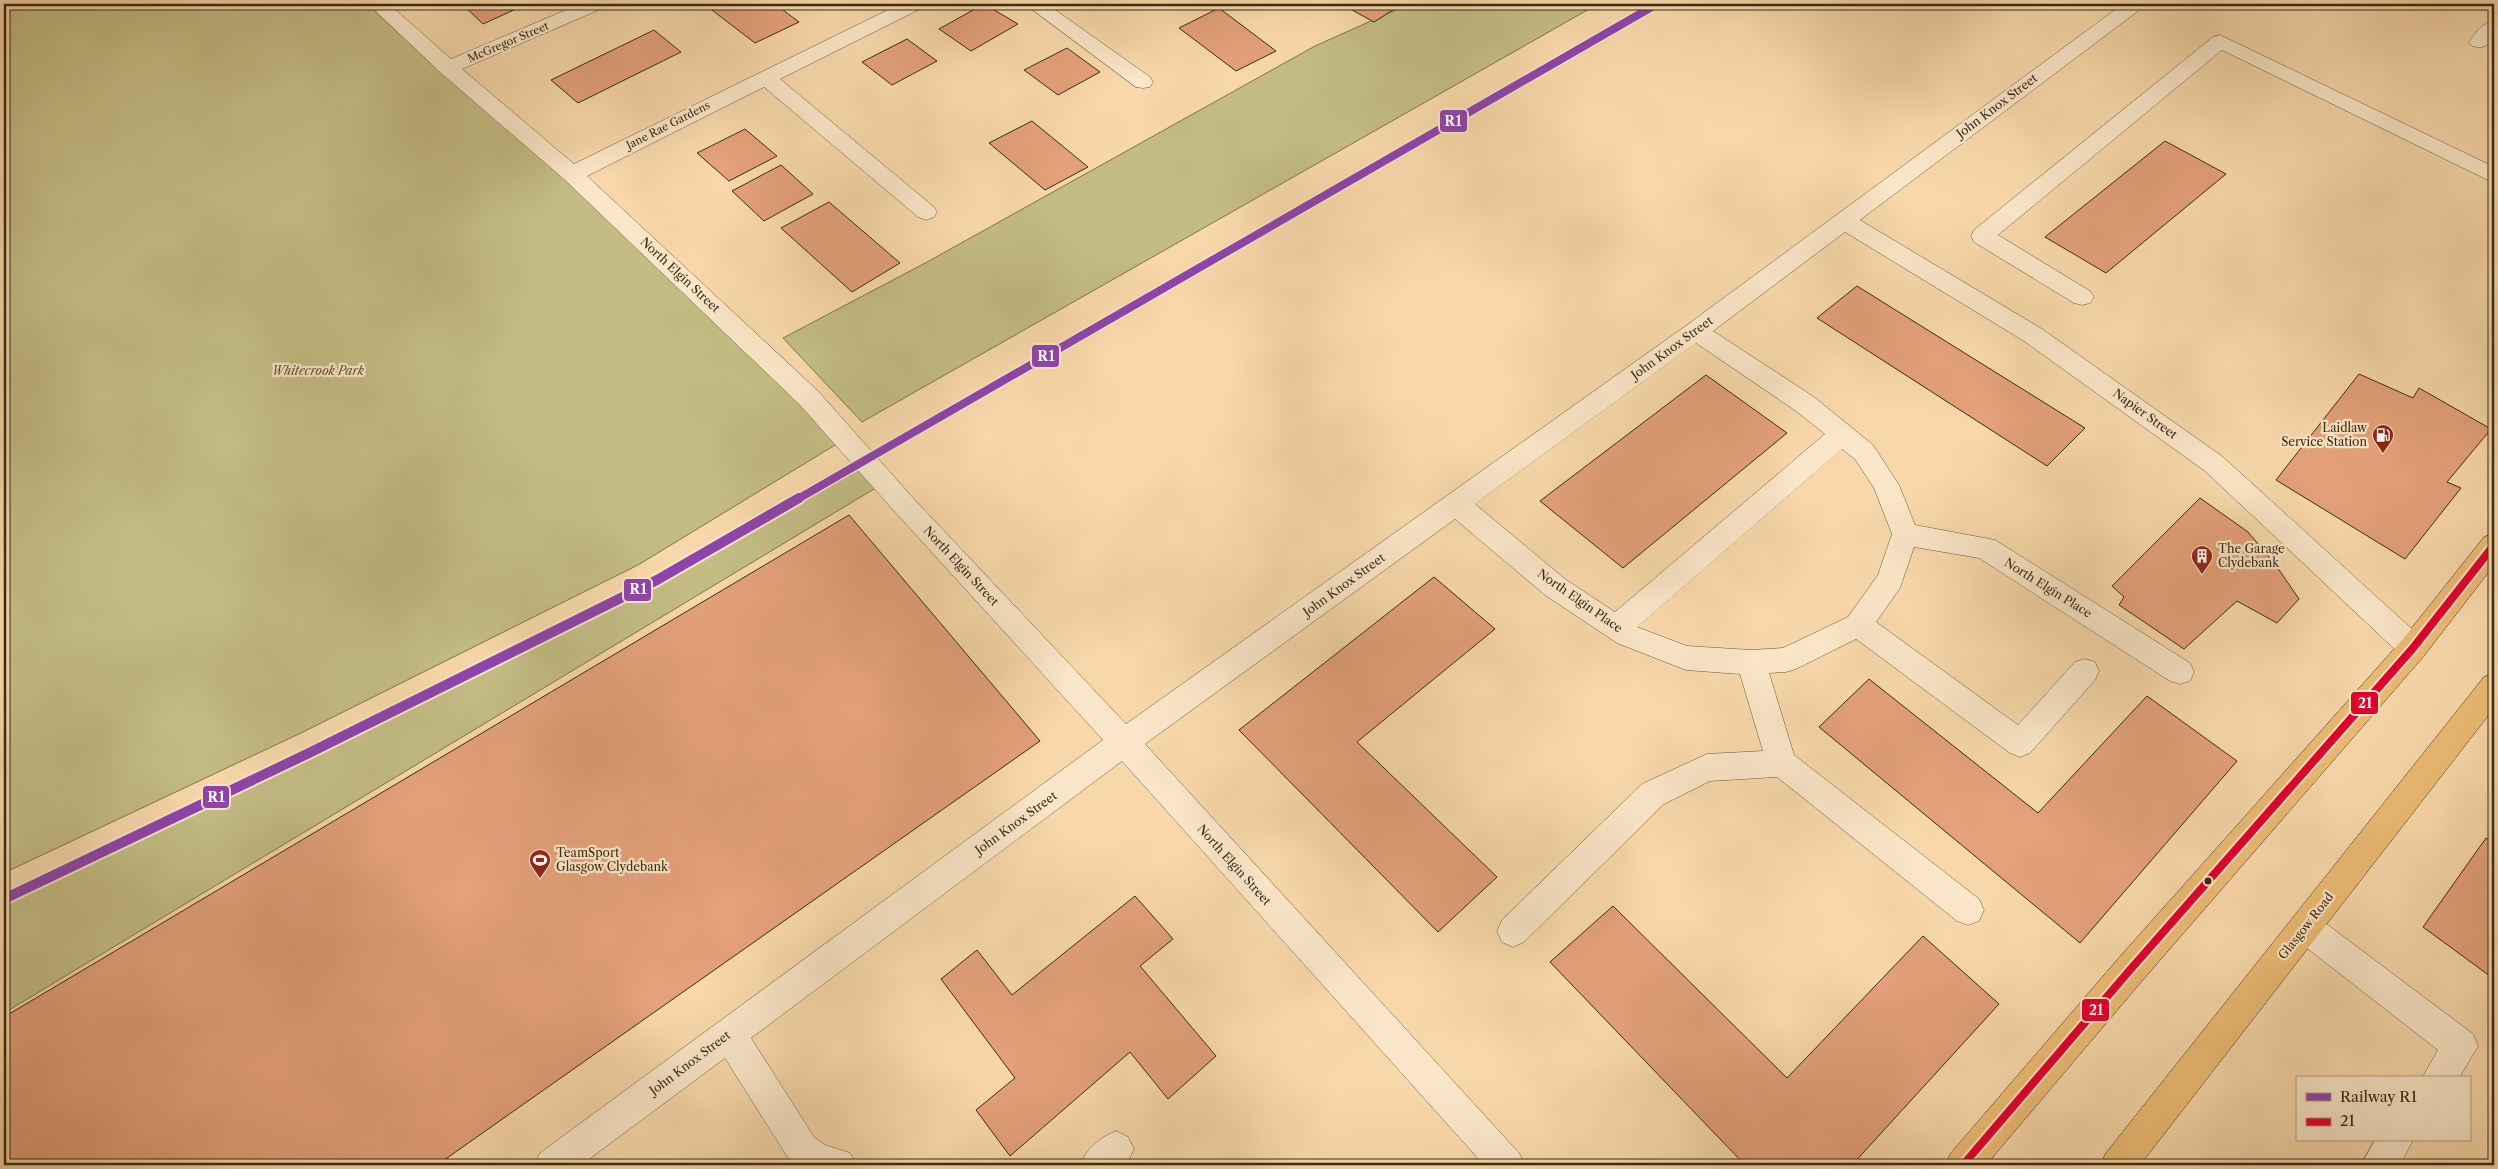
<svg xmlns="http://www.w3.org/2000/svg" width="2498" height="1169" font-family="'Libre Caslon Text',serif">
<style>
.green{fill:#c3bd84;stroke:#7f744c}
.building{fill:#e4a17a;stroke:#3b2a15}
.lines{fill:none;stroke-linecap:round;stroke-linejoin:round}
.minor-casing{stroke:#6a563a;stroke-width:1}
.major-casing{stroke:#3b2a15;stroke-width:1}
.minor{fill:#fae6c8;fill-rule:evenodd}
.major{fill:#ecbc75;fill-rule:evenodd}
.bus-1-casing{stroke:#fae6c8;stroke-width:12}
.bus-1{stroke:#e4002b;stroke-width:8}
.rail-1-far1-casing{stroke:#fae6c8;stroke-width:11}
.rail-1-casing{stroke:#fae6c8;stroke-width:14}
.rail-1-far1{stroke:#8e44ad;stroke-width:8}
.rail-1{stroke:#8e44ad;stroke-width:10}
.bus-dot{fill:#3b2a15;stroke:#fae6c8;stroke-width:2}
.labels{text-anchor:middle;stroke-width:4.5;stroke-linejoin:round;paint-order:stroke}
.far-street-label{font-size:11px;fill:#3b2a15;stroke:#fae6c8}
.street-label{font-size:12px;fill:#3b2a15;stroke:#fae6c8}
.park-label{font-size:12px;font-style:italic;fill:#5d4f31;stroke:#fae6c8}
.poi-label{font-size:12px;fill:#3b2a15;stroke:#fae6c8;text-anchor:start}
.line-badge{stroke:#fae6c8;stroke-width:2}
.badge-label{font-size:14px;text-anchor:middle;font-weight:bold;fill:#fff}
</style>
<rect width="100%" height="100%" fill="#f8d8aa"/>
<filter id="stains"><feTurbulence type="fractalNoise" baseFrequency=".004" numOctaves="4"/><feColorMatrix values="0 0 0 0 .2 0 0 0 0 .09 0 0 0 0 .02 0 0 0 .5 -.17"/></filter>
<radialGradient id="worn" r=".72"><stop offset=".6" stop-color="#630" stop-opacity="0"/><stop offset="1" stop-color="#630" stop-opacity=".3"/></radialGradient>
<!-- green -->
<path class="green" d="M4 4H378L845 439 638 565 303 732 4 873Z
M1409 4H1598L862 422 783 338 929 261 1315 46Z
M864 459 884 483 4 1013V899L309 753 657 580Z"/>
<!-- building -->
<path class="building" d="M462 4H527L483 24Z
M704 4H775L799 22 755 43Z
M984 4 1018 24 971 51 939 29Z
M1341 4H1402L1374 22Z
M1219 8 1276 51 1236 71 1179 28Z
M654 30 681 52 578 103 551 80Z
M907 39 937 61 892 85 862 62Z
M1067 48 1100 72 1058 95 1024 70Z
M1032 121 1088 167 1045 190 989 143Z
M745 129 777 156 729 181 697 153Z
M2165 141 2226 174 2106 273 2045 237Z
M781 165 813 194 764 221 732 191Z
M829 202 900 263 852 292 781 228Z
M1857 286 2085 428 2047 466 1817 318Z
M2359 374 2413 398 2419 388 2491 429 2447 482 2461 488 2405 559 2276 480Z
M1706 375 1787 433 1623 568 1540 501Z
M2200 498 2248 532 2275 564 2299 599 2277 623 2237 601 2184 649 2119 605 2124 597 2112 586Z
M849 515 1040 741 437 1165H4V1017Z
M1434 577 1495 629 1357 742 1497 877 1438 932 1239 730Z
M1869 679 2038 813 2147 696 2237 761 2080 943 1819 727Z
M2486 838 2494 844V979L2423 927Z
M1135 896 1173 939 1140 966 1216 1056 1168 1099 1130 1052 1010 1156 976 1110 1015 1078 941 979 977 950 1012 995Z
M1613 906 1787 1078 1923 936 1999 1004 1852 1165H1745L1550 962Z"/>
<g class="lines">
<!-- minor casing -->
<g class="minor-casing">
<path id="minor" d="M368 4H389L451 59 580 4H606L603 8 462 69 574 164 900 4H925L922 8 780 79 934 207 937 212 934 217 926 220 918 217 764 87 587 176 818 391 913 498 1126 724 1687 325 2123 4H2145L2142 8 1860 220 2042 329 2223 457 2423 639 2427 648 2423 657 2413 660 2403 657 2205 471 2024 341 1845 232 1713 331 1814 397 1873 445 1899 485 1915 525 1995 540 2190 663 2194 672 2190 681 2180 684 2170 681 1979 558 1914 547 1900 588 1876 622 2018 725 2075 662 2085 659 2095 662 2099 671 2095 680 2030 753 2020 757 2010 753 1856 639 1796 669 1786 672 1769 673 1794 755 1979 899 1984 910 1979 921 1968 925 1957 921 1777 777 1710 781 1664 804 1524 942 1513 947 1502 942 1497 931 1502 920 1642 784 1707 754 1763 751 1740 674 1686 670 1617 643 1545 595 1455 519 1145 744 1519 1153 1525 1165H1484L1122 761 751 1038 814 1137 825 1145 850 1153 856 1165H794L790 1161 725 1058 581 1165H534L540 1153 1103 740 895 512 800 405 564 179 441 73ZM1696 343 1796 411 1825 434 1615 612 1565 579 1475 504ZM1842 449 1855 459 1874 488 1892 534 1878 575 1848 617 1783 648 1751 650 1687 646 1637 627Z
M1025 4H1047L1150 77 1153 82 1150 87 1143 88 1136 87Z
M2494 20V38C2487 46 2483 49 2472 46L2469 42C2475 33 2483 23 2494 20Z
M2220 35 2494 167V183L2222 50 1998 235 2090 291 2094 297 2090 303 2082 305 2074 303 1974 242 1971 236 1974 230 2213 37Z
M2305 911 2316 916 2473 1034 2478 1046 2459 1078H2422L2438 1050 2294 938 2289 927 2294 916Z
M1116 1131 1128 1137 1134 1149 1128 1161 1124 1165H1080C1087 1148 1099 1138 1116 1131Z
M2375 1140H2413L2400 1165H2361Z"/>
</g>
<!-- major casing -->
<g class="major-casing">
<path id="major" d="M2494 534V565L2423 657 2141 982 1986 1165H1945L1951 1153 2117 960 2403 639 2484 537Z
M2494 674V708L2140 1165H2100L2106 1153 2484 677Z"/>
</g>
<!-- minor -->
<use href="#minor" class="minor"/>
<!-- major -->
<use href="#major" class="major"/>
<!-- bus-1 casing -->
<g class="bus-1-casing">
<path id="bus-1" d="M1963 1165 2129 971 2413 648 2494 545"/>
</g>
<!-- bus-1 -->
<use href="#bus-1" class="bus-1"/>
<!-- rail-1-far1 casing -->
<g class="rail-1-far1-casing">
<path id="rail-1-far1" d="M796 500 1657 4"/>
</g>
<!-- rail-1 casing -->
<g class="rail-1-casing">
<path id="rail-1" d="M4 899 309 753 657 580 799 498"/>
</g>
<!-- rail-1-far1 -->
<use href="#rail-1-far1" class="rail-1-far1"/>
<!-- rail-1 -->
<use href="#rail-1" class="rail-1"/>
</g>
<!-- icons -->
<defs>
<g id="fuel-pin" transform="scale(1.125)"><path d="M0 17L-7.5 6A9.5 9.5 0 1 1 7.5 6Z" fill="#8f2418" stroke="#fae6c8"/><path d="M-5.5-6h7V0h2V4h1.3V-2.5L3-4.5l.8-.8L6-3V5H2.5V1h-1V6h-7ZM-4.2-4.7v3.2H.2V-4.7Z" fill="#fff"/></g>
<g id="building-pin" transform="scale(1.125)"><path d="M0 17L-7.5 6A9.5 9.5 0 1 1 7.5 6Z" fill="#8f2418" stroke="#fae6c8"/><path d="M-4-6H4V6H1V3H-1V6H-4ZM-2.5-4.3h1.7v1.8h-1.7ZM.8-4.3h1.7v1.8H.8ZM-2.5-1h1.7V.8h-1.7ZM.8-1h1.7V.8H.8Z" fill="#fff"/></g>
<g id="stadium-pin" transform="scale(1.125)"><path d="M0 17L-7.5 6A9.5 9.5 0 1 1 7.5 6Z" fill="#8f2418" stroke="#fae6c8"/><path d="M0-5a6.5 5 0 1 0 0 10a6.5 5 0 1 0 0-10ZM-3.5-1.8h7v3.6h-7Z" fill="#fff"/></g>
</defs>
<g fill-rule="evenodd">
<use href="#fuel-pin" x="2383" y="435"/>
<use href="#building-pin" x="2202" y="556"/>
<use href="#stadium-pin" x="540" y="860"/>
</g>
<!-- markers -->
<circle class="bus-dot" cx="2208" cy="881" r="4.5"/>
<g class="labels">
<!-- far-street labels -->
<g class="far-street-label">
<text transform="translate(508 42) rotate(-23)" y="4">McGregor Street</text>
<text transform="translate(668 125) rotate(-27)" y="4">Jane Rae Gardens</text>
</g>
<!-- street labels -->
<g class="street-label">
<text transform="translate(1997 106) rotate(-37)" y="4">John Knox Street</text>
<text transform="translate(680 275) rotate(43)" y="4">North Elgin Street</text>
<text transform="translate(1672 348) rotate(-36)" y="4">John Knox Street</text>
<text transform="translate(2145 414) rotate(36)" y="4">Napier Street</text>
<text transform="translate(961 566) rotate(47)" y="4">North Elgin Street</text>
<text transform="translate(1344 585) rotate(-36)" y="4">John Knox Street</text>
<text transform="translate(2048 588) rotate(32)" y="4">North Elgin Place</text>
<text transform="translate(1580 601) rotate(35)" y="4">North Elgin Place</text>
<text transform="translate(1016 823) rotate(-36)" y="4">John Knox Street</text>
<text transform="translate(1234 865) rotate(48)" y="4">North Elgin Street</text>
<text transform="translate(2306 926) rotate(-52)" y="4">Glasgow Road</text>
<text transform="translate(690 1063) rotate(-37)" y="4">John Knox Street</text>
</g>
<!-- park labels -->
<g class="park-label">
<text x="318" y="375">Whitecrook Park</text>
</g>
<!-- poi labels -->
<g class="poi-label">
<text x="2367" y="432" text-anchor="end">Laidlaw<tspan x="2367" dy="14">Service Station</tspan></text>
<text x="2218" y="553">The Garage<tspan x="2218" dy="14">Clydebank</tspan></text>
<text x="556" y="857">TeamSport<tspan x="556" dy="14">Glasgow Clydebank</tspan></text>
</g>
</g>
<g class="line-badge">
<rect x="1439" y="109" width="29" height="24" rx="5" fill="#8e44ad"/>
<rect x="1031" y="344" width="29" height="24" rx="5" fill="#8e44ad"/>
<rect x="623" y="578" width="29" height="24" rx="5" fill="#8e44ad"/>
<rect x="2350" y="691" width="29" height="24" rx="5" fill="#e4002b"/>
<rect x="202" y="785" width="28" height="24" rx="5" fill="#8e44ad"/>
<rect x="2081" y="998" width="29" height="24" rx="5" fill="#e4002b"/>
</g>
<g class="badge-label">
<text x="1453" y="126">R1</text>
<text x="1046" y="361">R1</text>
<text x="638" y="594">R1</text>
<text x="2365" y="708">21</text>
<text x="216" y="802">R1</text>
<text x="2096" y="1015">21</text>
</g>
<!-- margin -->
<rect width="2498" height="1169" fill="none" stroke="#f8d8aa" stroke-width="20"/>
<rect x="5" y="5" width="2488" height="1159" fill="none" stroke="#3b2a15" stroke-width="2.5"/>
<rect x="10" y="10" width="2478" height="1149" fill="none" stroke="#3b2a15"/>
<!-- legend -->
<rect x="2296" y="1076" width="175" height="65" fill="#fae6c8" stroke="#ae9b80"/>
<rect x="2306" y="1093" width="25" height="8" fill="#8e44ad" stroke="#ae9b80"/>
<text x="2340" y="1102" font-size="15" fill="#3b2a15">Railway R1</text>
<rect x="2306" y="1118" width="25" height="8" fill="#e4002b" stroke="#ae9b80"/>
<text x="2340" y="1126" font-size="15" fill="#3b2a15">21</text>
<rect width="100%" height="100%" filter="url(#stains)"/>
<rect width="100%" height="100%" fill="url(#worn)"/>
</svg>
